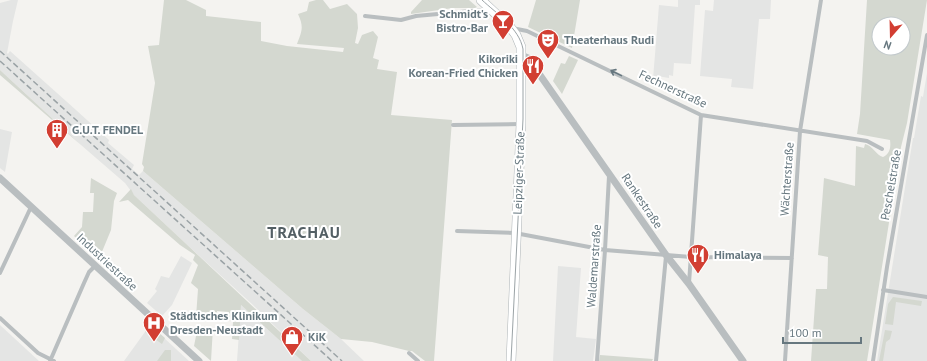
<svg xmlns="http://www.w3.org/2000/svg" width="927" height="361" font-family="'PT Sans',sans-serif">
<style>
.built{fill:#e4e5e4}
.green{fill:#d4d8d0;fill-rule:evenodd}
.lines{fill:none;stroke-linecap:round;stroke-linejoin:round}
.secondary-casing{stroke:#aeb4b7;stroke-width:10}
.minor{stroke:#b9bec0;stroke-width:4}
.tertiary{stroke:#b9bec0;stroke-width:7}
.secondary{stroke:#fff;stroke-width:9}
.tram{stroke:#9ba3a6;stroke-width:1}
.rail{stroke:#9ba3a6;stroke-width:1.5;stroke-dasharray:6 3;stroke-linecap:butt}
.oneway{stroke:#66777f}
.labels{text-anchor:middle;stroke-width:4;stroke-linejoin:round;paint-order:stroke}
.poi-label{font-size:12px;font-weight:bold;fill:#66777f;stroke:#fff;text-anchor:start}
.street-label{font-size:12px;fill:#66777f;stroke:#fff}
.district-label{font-size:16px;font-weight:bold;letter-spacing:1px;fill:#535f64;stroke:#fff}
</style>
<rect width="100%" height="100%" fill="#f4f3f0"/>
<!-- built -->
<path class="built" d="M11 0H18L13 21 7 53 8 54 10 51 76 110 109 140 108 143 134 165 132 169 139 175 143 171 303 309 341 339 364 361H311L253 305 183 241 134 195 125 183 81 145 0 70V3Z
M678 0H700V5H695L691 64 674 63V62L673 76 669 75V78L657 76V79H653L659 5 678 7Z
M714 0H771L770 19H759L753 89 731 87 732 79 700 76 705 10 713 11Z
M927 73V361H877L913 138H914L921 96 923 97Z
M0 129 12 132 5 172 0 168Z
M181 256 192 263 172 305 162 316 147 303 157 291 155 289 157 285 161 276 169 278Z
M558 266 581 268 576 337 596 339 593 361H553Z
M241 305 302 361H237Z
M0 325 39 361H0Z
M150 325 189 361H124Z"/>
<!-- green -->
<path class="green" d="M164 0H186L206 10V16L261 22V41L287 46 343 52 344 48 297 44C302 31 304 27 298 14L307 11 309 2 316 0H323L330 9 347 4 357 14 358 28 355 43 358 44 362 35 373 31 378 37 373 58 379 60 377 69 397 72 391 115 452 120 434 361H425L412 351H409L372 342 341 339 303 309 143 171 144 167 142 164 155 83 148 46 159 45Z
M422 0H469L477 7 475 8H453L411 14V12Z
M536 0H580L572 48 528 27Z
M867 0H927L907 123 901 147 867 361H811L816 289H827L828 257 818 255 824 178 855 186 856 146 864 148 865 144C873 146 876 155 883 157 890 154 891 147 890 140L857 134 860 114ZM879 24H903V48H879Z
M569 56 578 60 562 94 553 81 561 63 565 64Z
M0 70 81 145 0 75Z
M91 178 117 193 114 201 111 230 99 259 74 236 82 227 83 212H93L94 193H90Z
M131 189 134 195 311 361H302L241 305 239 340 232 339 233 322 230 321 229 312 217 311V318L196 317 198 289 191 283 198 265 193 260 195 255 180 245 128 200 119 202Z
M893 297 922 301 921 306 896 302 893 325 885 324 888 304Z
M150 325 165 338 162 344 145 332Z
M198 326 213 327 211 361 194 346Z
M885 330 892 331 890 339 886 342 883 361H879Z
M165 350H171V361H157Z
M600 355 653 359 652 361H599Z"/>
<g class="lines">
<!-- secondary casing -->
<g class="secondary-casing">
<path id="secondary" d="M481 0 510 27 516 35 521 47V124L511 361"/>
</g>
<!-- minor -->
<path class="minor" d="M365 16 401 20 416 16 482 10 489 7
M512 28 527 31 701 115 867 141 882 149
M453 125 521 124
M457 231 515 233 605 250 691 257 792 258
M0 273 31 207
M689 283 701 115
M883 290 927 297
M0 318 38 353 54 361
M409 353 418 361
M50 361 84 283 89 272 95 266
M597 361 605 250 609 176
M656 361 666 256
M785 361 800 131 821 0
M873 361 887 267 927 35"/>
<!-- tertiary -->
<path class="tertiary" d="M521 55 528 58 666 255 689 284 743 361
M0 178 199 361"/>
<!-- secondary -->
<use href="#secondary" class="secondary"/>
<!-- tram -->
<path class="tram" d="M482 0C497 14 519 28 523 49V119L511 361"/>
<!-- rail -->
<path class="rail" d="M0 51 342 361
M0 61 332 361"/>
</g>
<!-- one-way arrows -->
<defs><path id="oneway-shaft" d="M-6 0H5M1.5-3L5.5 0L1.5 3" fill="none" stroke-width="1.6" stroke-linecap="round" stroke-linejoin="round"/></defs>
<use class="oneway" href="#oneway-shaft" transform="translate(616 73) rotate(-154)"/>
<!-- icons -->
<defs>
<g id="bar-pin" transform="scale(1.15)"><path d="M0 17L-7.5 6A9.5 9.5 0 1 1 7.5 6Z" fill="#d23e32" stroke="#fff"/><path d="M-6-5H6L.8 .8V4.5H3.5V6h-7V4.5H-.8V.8Z" fill="#fff"/></g>
<g id="theatre-pin" transform="scale(1.15)"><path d="M0 17L-7.5 6A9.5 9.5 0 1 1 7.5 6Z" fill="#d23e32" stroke="#fff"/><path d="M-5-5.5Q0-4 5-5.5V0Q5 5 0 6Q-5 5-5 0ZM-3.3-2.5H-1v1.5H-3.3ZM1-2.5H3.3v1.5H1ZM-2.8 1Q0 5.5 2.8 1Z" fill="#fff"/></g>
<g id="restaurant-pin" transform="scale(1.15)"><path d="M0 17L-7.5 6A9.5 9.5 0 1 1 7.5 6Z" fill="#d23e32" stroke="#fff"/><path d="M-5-6h1v4h1v-4h1v4h1v-4h1v5L-1.5 .5V6h-2V.5L-5-1ZM5-6V6H3V1.5H1.5Q1.5-4 5-6Z" fill="#fff"/></g>
<g id="building-pin" transform="scale(1.15)"><path d="M0 17L-7.5 6A9.5 9.5 0 1 1 7.5 6Z" fill="#d23e32" stroke="#fff"/><path d="M-4-6H4V6H1V3H-1V6H-4ZM-2.5-4.3h1.7v1.8h-1.7ZM.8-4.3h1.7v1.8H.8ZM-2.5-1h1.7V.8h-1.7ZM.8-1h1.7V.8H.8Z" fill="#fff"/></g>
<g id="hospital-pin" transform="scale(1.15)"><path d="M0 17L-7.5 6A9.5 9.5 0 1 1 7.5 6Z" fill="#d23e32" stroke="#fff"/><path d="M-5-5h3v3.5h4V-5h3V5h-3V1.5h-4V5h-3Z" fill="#fff"/></g>
<g id="shop-pin" transform="scale(1.15)"><path d="M0 17L-7.5 6A9.5 9.5 0 1 1 7.5 6Z" fill="#d23e32" stroke="#fff"/><path d="M-5-2.5h2.3a2.7 3.5 0 0 1 5.4 0H5L5.5 6h-11ZM-1.5-2.5h3a1.5 2.3 0 0 0-3 0Z" fill="#fff"/></g>
</defs>
<g fill-rule="evenodd">
<use href="#bar-pin" x="503" y="21"/>
<use href="#theatre-pin" x="548" y="40"/>
<use href="#restaurant-pin" x="533" y="66"/>
<use href="#building-pin" x="57" y="130"/>
<use href="#restaurant-pin" x="698" y="255"/>
<use href="#hospital-pin" x="154" y="323"/>
<use href="#shop-pin" x="292" y="337"/>
</g>
<g class="labels">
<!-- poi labels -->
<g class="poi-label">
<text x="488" y="18" text-anchor="end">Schmidt's<tspan x="488" dy="14">Bistro-Bar</tspan></text>
<text x="564" y="44">Theaterhaus Rudi</text>
<text x="518" y="63" text-anchor="end">Kikoriki<tspan x="518" dy="14">Korean-Fried Chicken</tspan></text>
<text x="72" y="134">G.U.T. FENDEL</text>
<text x="714" y="259">Himalaya</text>
<text x="170" y="320">Städtisches Klinikum<tspan x="170" dy="14">Dresden-Neustadt</tspan></text>
<text x="308" y="341">KiK</text>
</g>
<!-- street labels -->
<g class="street-label">
<text transform="translate(673 89) rotate(25)" y="4">Fechnerstraße</text>
<text transform="translate(519 173) rotate(-88)" y="4">Leipziger Straße</text>
<text transform="translate(787 179) rotate(-86)" y="4">Wächterstraße</text>
<text transform="translate(891 185) rotate(-80)" y="4">Peschelstraße</text>
<text transform="translate(642 201) rotate(56)" y="4">Rankestraße</text>
<text transform="translate(107 262) rotate(43)" y="4">Industriestraße</text>
<text transform="translate(594 266) rotate(-86)" y="4">Waldemarstraße</text>
</g>
<!-- district labels -->
<g class="district-label">
<text x="304" y="238">TRACHAU</text>
</g>
</g>
<!-- north arrow -->
<g transform="translate(891 36) rotate(200)"><circle r="19" fill="#ffffff" stroke="#c2c9cc"/>
<path d="M0-3L7 15L0 10L-7 15Z" fill="#d23e32"/>
<text y="-6" font-size="11" font-weight="bold" text-anchor="middle" fill="#66777f">N</text>
</g>
<!-- scale -->
<path d="M783 337v6h78v-6" fill="none" stroke="#66777f" stroke-width="2"/>
<text x="789" y="337" font-size="12" fill="#66777f" stroke="#ffffff" stroke-width="3" paint-order="stroke">100 m</text>
</svg>
